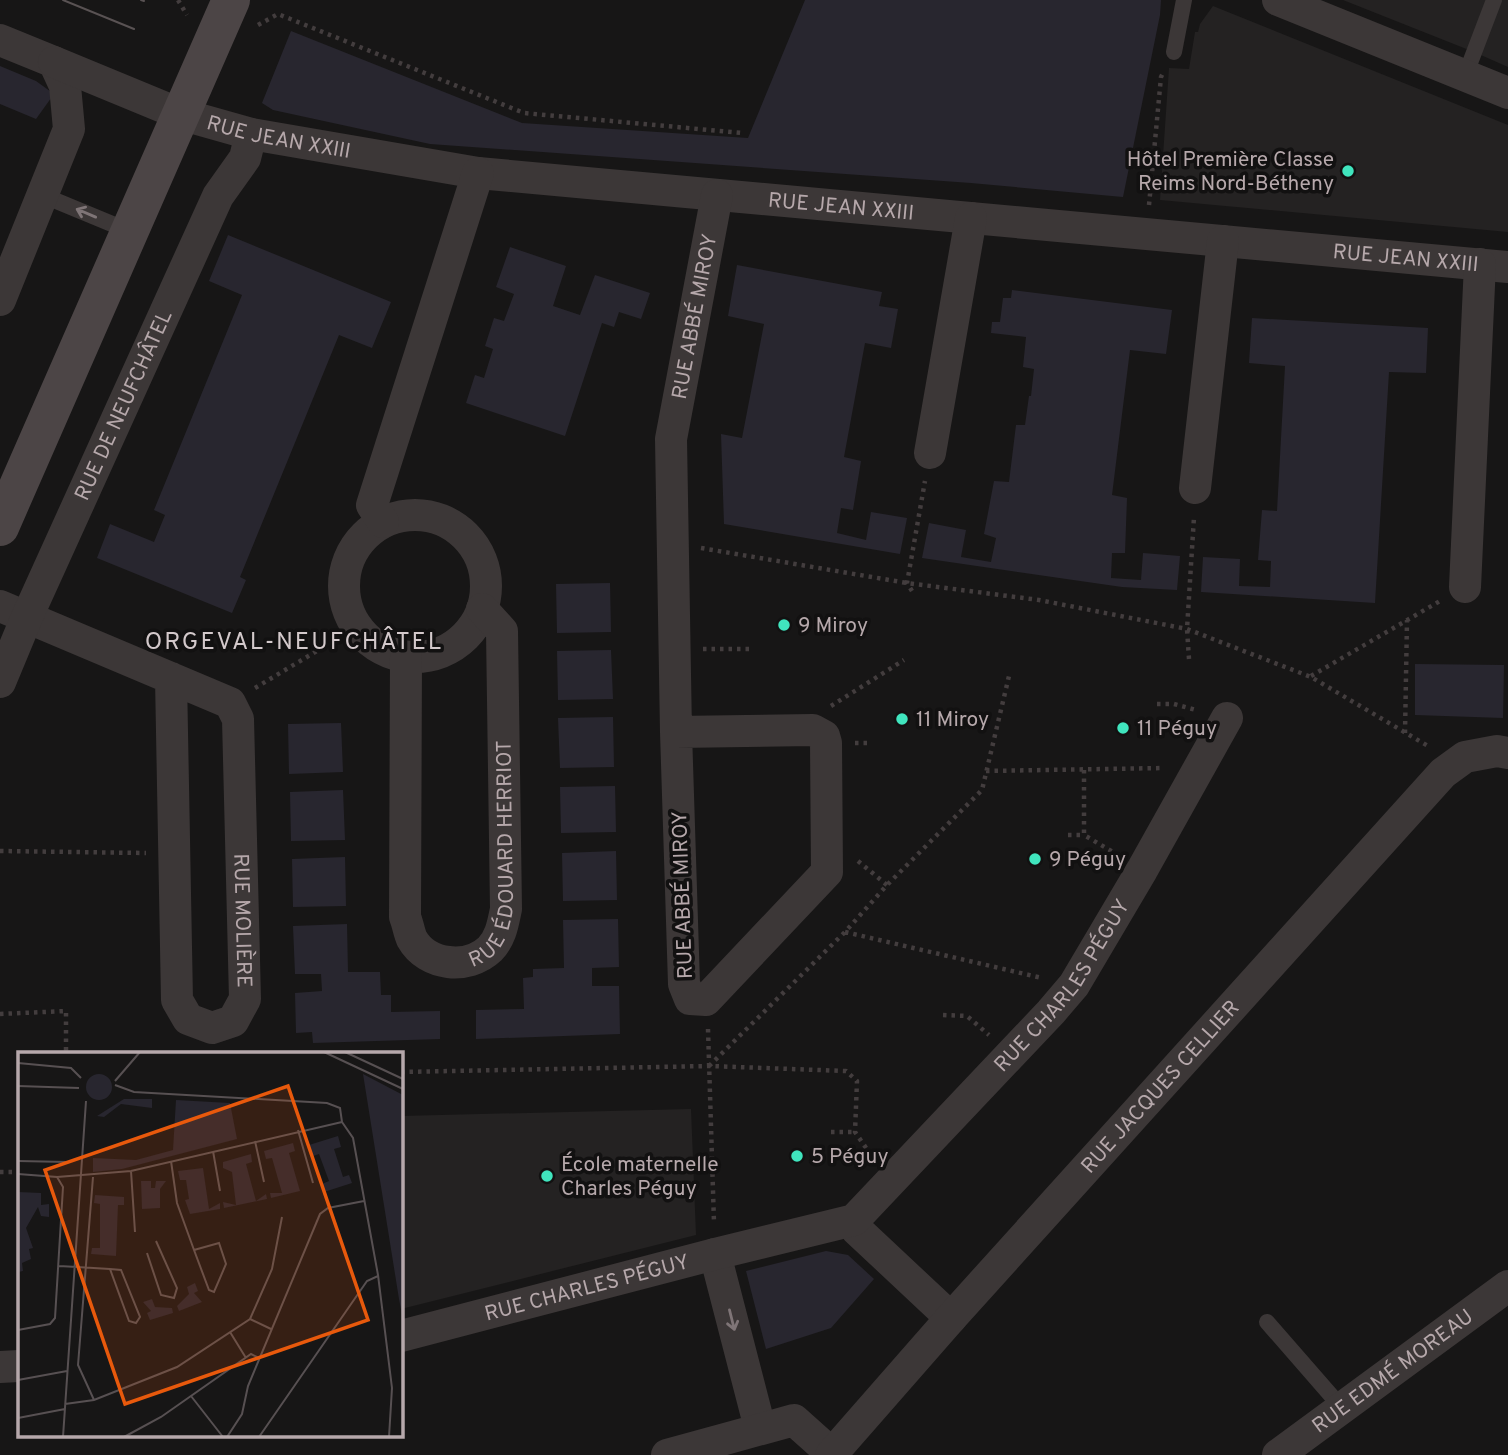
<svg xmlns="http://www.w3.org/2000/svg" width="1508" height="1455" font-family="Overpass,sans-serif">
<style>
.built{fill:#242222}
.green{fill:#28262f}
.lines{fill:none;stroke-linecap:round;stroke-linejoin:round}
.path{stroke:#433d3e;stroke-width:4.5;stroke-dasharray:3.5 5;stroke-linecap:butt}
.service{stroke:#3c3737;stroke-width:16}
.minor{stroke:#3c3737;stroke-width:32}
.secondary{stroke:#4c4546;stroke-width:38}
.tram{stroke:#595253;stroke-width:2}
.oneway{stroke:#7f7577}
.poi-dot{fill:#40e5be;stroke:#121111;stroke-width:2.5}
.labels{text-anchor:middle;stroke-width:7;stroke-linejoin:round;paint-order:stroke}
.street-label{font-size:21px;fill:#b6a8ab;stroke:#121111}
.poi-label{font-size:21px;fill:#b6a8ab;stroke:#121111;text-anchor:start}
.quarter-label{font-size:24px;letter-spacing:2px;fill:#d3c9cb;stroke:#121111}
.inset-road{fill:none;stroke:#575052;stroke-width:2}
.view{fill:#e8590c;fill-opacity:0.15;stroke:#e8590c;stroke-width:3.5}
.inset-edge{fill:none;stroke:#b6a8ab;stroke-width:3.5}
</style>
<rect width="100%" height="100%" fill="#171616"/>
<!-- built -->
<path class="built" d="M1343 0H1508V67L1474 52Z
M1213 6 1508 125V232L1160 200 1169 68 1189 69 1195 32H1198L1200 24Z
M691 1109 696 1235 401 1309V1116Z"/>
<!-- green -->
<path class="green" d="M805 0H1161L1160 15 1123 197 971 183 430 144 273 110 262 103 291 31 522 123 748 138Z
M0 66 36 81 54 94 36 119 0 104Z
M228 235 391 302 372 348 339 335 240 577 246 580 232 613 97 558 110 524 154 542 165 515 154 510 242 295 209 281Z
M510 247 566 266 553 306 580 315 595 275 650 293 641 319 619 312 614 327 602 323 565 436 466 403 475 375 484 378 493 349 485 346 494 318 504 321 514 294 496 287Z
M737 265 882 292 879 306 898 309 891 348 865 343 844 457 861 461 853 510 841 508 837 533 866 540 871 512 907 518 900 554 724 524 721 434 742 438 764 324 728 316Z
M1012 290 1172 310 1166 354 1130 350 1112 495 1127 498 1125 553H1112L1111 578 1141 580 1143 553 1180 556 1177 590 1122 587 922 558 929 523 966 530 961 557 991 562 996 538 984 534 994 481 1009 482 1016 425H1025L1029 396H1031L1034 369 1023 367 1026 337 991 333 992 322H1000L1003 298H1011Z
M1252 318 1428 328 1426 373 1389 372 1375 603 1201 592 1203 557 1240 559 1239 586 1270 587 1271 561 1258 560 1262 510 1277 511 1285 366 1249 363Z
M610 583 611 632 557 633 556 584Z
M611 650 613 699 558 700 557 651Z
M1415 664 1504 665 1503 718 1415 715Z
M613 717 614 767 560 768 558 718Z
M341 723 343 772 289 774 288 724Z
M615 786 616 832 561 833 560 787Z
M343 790 345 840 291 841 290 792Z
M616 851 617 900 563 901 562 853Z
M345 857 346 906 293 907 292 859Z
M618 919 619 967 592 968V986H619L620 1034 476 1039V1010L524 1009 523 978 533 977V969L564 968 563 920Z
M347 924 348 972H380L381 995H391V1012L440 1011V1039L313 1043 312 1032 296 1033 295 993 322 991 321 974H295L293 926Z
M826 1251 848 1255 874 1279 831 1328 766 1349 746 1271Z"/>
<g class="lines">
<!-- path -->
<path class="path" d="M178 0 187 15
M258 25 278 14 524 113 742 133
M1149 205 1161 77 1164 71
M701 548 907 583 1039 600 1187 629 1311 677 1428 746
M912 591 907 583 925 481
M703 649H750
M1189 659 1187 629 1194 517
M1311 676 1440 601
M255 688 357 627
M1157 704H1174L1196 710
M831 706 904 660
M1405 733 1407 620
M855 743H869
M1084 770V835L1118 855
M986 771 1164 768
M1068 835H1084
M0 851 146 853
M858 861 887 885
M845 932 1042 978
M0 1014 66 1011V1054
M943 1015 967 1016 989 1035
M708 1029 714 1223
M709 1066 845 932 887 885 982 790 1009 676
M401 1072 709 1066 846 1071 857 1081 855 1132 873 1158
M831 1132H855
M0 1172H19"/>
<!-- service -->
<path class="service" d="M1174 52 1184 0
M1465 76 1494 0
M42 195 129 231
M1267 1322 1342 1408"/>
<!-- minor -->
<g class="minor">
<path d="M1278 0 1508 93"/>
<path d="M0 40 54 62 65 86 69 129 0 300"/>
<path id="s1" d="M54 62 180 114 251 134 478 173 1508 267"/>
<path d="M930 453 971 218"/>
<path d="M1195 488 1223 241"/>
<circle cx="415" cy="586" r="71"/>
<path d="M383 522 372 505 478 173"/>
<path d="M1465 587 1480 264"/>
<path id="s2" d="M0 606 230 703 238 719 245 999 233 1021 212 1028 188 1019 177 1000 171 678"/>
<path id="s3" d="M406 657 405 917C408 924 409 933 412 939 427 966 468 970 490 949 501 938 503 923 506 909L502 631 482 609"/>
<path id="s4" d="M0 682 27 617 218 196 245 158 251 134"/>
<path id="s5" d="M676 732 813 730 824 736 826 743 827 872 706 1000 690 999 684 984 676 732 671 439 717 195"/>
<path d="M854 1220 856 1229 951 1318"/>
<path d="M715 1254 760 1428"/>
<path id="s6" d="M401 1336 715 1254 854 1220 1051 1012 1074 985 1142 870 1227 718"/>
<path d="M0 1367 19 1366"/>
<path d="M667 1455 794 1420 832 1454"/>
<path id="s7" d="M831 1455 951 1318 1443 773 1465 757 1497 751 1508 753"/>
<path id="s8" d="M1278 1455 1508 1286"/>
</g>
<!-- secondary -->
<path class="secondary" d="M0 527 231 0"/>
<!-- tram -->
<path class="tram" d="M63 0 134 29
M141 0 144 1"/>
</g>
<!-- one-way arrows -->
<defs><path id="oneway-shaft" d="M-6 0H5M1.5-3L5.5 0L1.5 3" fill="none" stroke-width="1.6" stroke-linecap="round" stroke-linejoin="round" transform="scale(1.75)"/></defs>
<g class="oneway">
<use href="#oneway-shaft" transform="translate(86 213) rotate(-157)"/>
<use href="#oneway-shaft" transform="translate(732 1320) rotate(76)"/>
</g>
<!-- markers -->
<g class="poi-dot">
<circle cx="1348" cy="171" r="7"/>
<circle cx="784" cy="625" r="7"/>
<circle cx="902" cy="719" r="7"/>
<circle cx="1123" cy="728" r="7"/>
<circle cx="1035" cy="859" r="7"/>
<circle cx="797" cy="1156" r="7"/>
<circle cx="547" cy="1176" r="7"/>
</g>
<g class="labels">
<!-- street labels -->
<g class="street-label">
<text dy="7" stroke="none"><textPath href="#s1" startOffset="238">RUE JEAN XXIII</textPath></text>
<text dy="7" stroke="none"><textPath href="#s1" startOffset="805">RUE JEAN XXIII</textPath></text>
<text dy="7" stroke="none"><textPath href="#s1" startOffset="1372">RUE JEAN XXIII</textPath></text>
<text dy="7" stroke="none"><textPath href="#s5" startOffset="1164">RUE ABBÉ MIROY</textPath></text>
<text dy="7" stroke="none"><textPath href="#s4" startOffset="303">RUE DE NEUFCHÂTEL</textPath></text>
<text dy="7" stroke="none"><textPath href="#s3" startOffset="467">RUE ÉDOUARD HERRIOT</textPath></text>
<text transform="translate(682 895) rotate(-92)" y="7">RUE ABBÉ MIROY</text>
<text dy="7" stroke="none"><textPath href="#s2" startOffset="469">RUE MOLIÈRE</textPath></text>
<text dy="7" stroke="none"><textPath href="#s6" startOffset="782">RUE CHARLES PÉGUY</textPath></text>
<text dy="7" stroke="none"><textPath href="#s7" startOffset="494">RUE JACQUES CELLIER</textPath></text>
<text dy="7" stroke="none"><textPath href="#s6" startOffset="192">RUE CHARLES PÉGUY</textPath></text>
<text dy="7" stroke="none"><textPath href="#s8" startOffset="142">RUE EDMÉ MOREAU</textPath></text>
</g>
<!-- poi labels -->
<g class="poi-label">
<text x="1334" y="166" text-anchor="end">Hôtel Première Classe<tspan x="1334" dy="24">Reims Nord-Bétheny</tspan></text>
<text x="798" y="632">9 Miroy</text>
<text x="916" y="726">11 Miroy</text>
<text x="1137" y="735">11 Péguy</text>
<text x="1049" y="866">9 Péguy</text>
<text x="811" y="1163">5 Péguy</text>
<text x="561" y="1171">École maternelle<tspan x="561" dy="24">Charles Péguy</tspan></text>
</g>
<!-- quarter labels -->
<g class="quarter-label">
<text x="294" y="649">ORGEVAL-NEUFCHÂTEL</text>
</g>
</g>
<!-- overview -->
<g transform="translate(18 1052)">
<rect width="385" height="385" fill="#171616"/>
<path d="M345 22 385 43V268L381 247ZM68 35a13 13 0 1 1 26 0a13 13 0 1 1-26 0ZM106 47H134V56L103 52 86 65 79 64ZM158 48 212 51 219 87 104 117 75 120V106L118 108 155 98ZM320 84 323 95 316 97 325 125 331 123 334 131 306 140 304 132 311 129 301 102 295 104 291 93ZM275 91 277 99 271 101 282 139 253 146 252 141H264L254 106 248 107 246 99ZM233 102 234 110 228 112 238 149 248 142 249 147 206 156 205 150 218 153 214 120 205 116V110ZM185 116 191 157 202 151V157L172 162 167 148 171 147 168 128H162L160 119ZM123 129H133V136H137L138 129H148L142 137V156L124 157ZM0 140 23 141V153L31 152V165L23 164 20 155 8 176 15 196 11 197 13 207 4 211 5 219 0 220ZM77 143 106 145V153H100L98 204 73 202 74 196H82V152L76 151ZM177 231 180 239 176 241 184 250 161 259 159 254 171 242 169 235ZM134 247 137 255 154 256 155 261 132 268 129 261 133 259 125 250Z" fill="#28262f"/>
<path class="inset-road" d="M306 0 385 37M327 0 385 27M0 11 53 16 63 26M97 29 122 0M97 33 116 40 309 51 322 56 324 70M0 34 61 36M324 70 335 86 360 223 374 336 371 385M280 78 295 131M237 89 246 130M195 99 202 139M0 109 50 110M153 109 159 151 176 198 191 238 196 240 208 212 201 191 176 198M113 119 117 180M0 122 39 125 45 135 37 266 32 272 0 278M39 125 113 119 324 70M75 125 60 313 76 348M129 201 143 243 156 246 159 236 138 189M41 214 59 215 92 217 103 218 122 265 118 271 111 269 92 217M232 267 253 277M212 280 228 306M0 328 49 319M173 344 205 385M47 352 76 348 159 315 232 267 254 217 264 165M0 366 47 357M45 385 68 49M106 385 143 365 233 302 241 306M209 385 224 362 230 334 302 162 310 156 346 149M241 385 349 229 360 224"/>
<path class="view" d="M270 34 350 268 107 352 27 118Z"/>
<rect width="385" height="385" class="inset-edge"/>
</g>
</svg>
